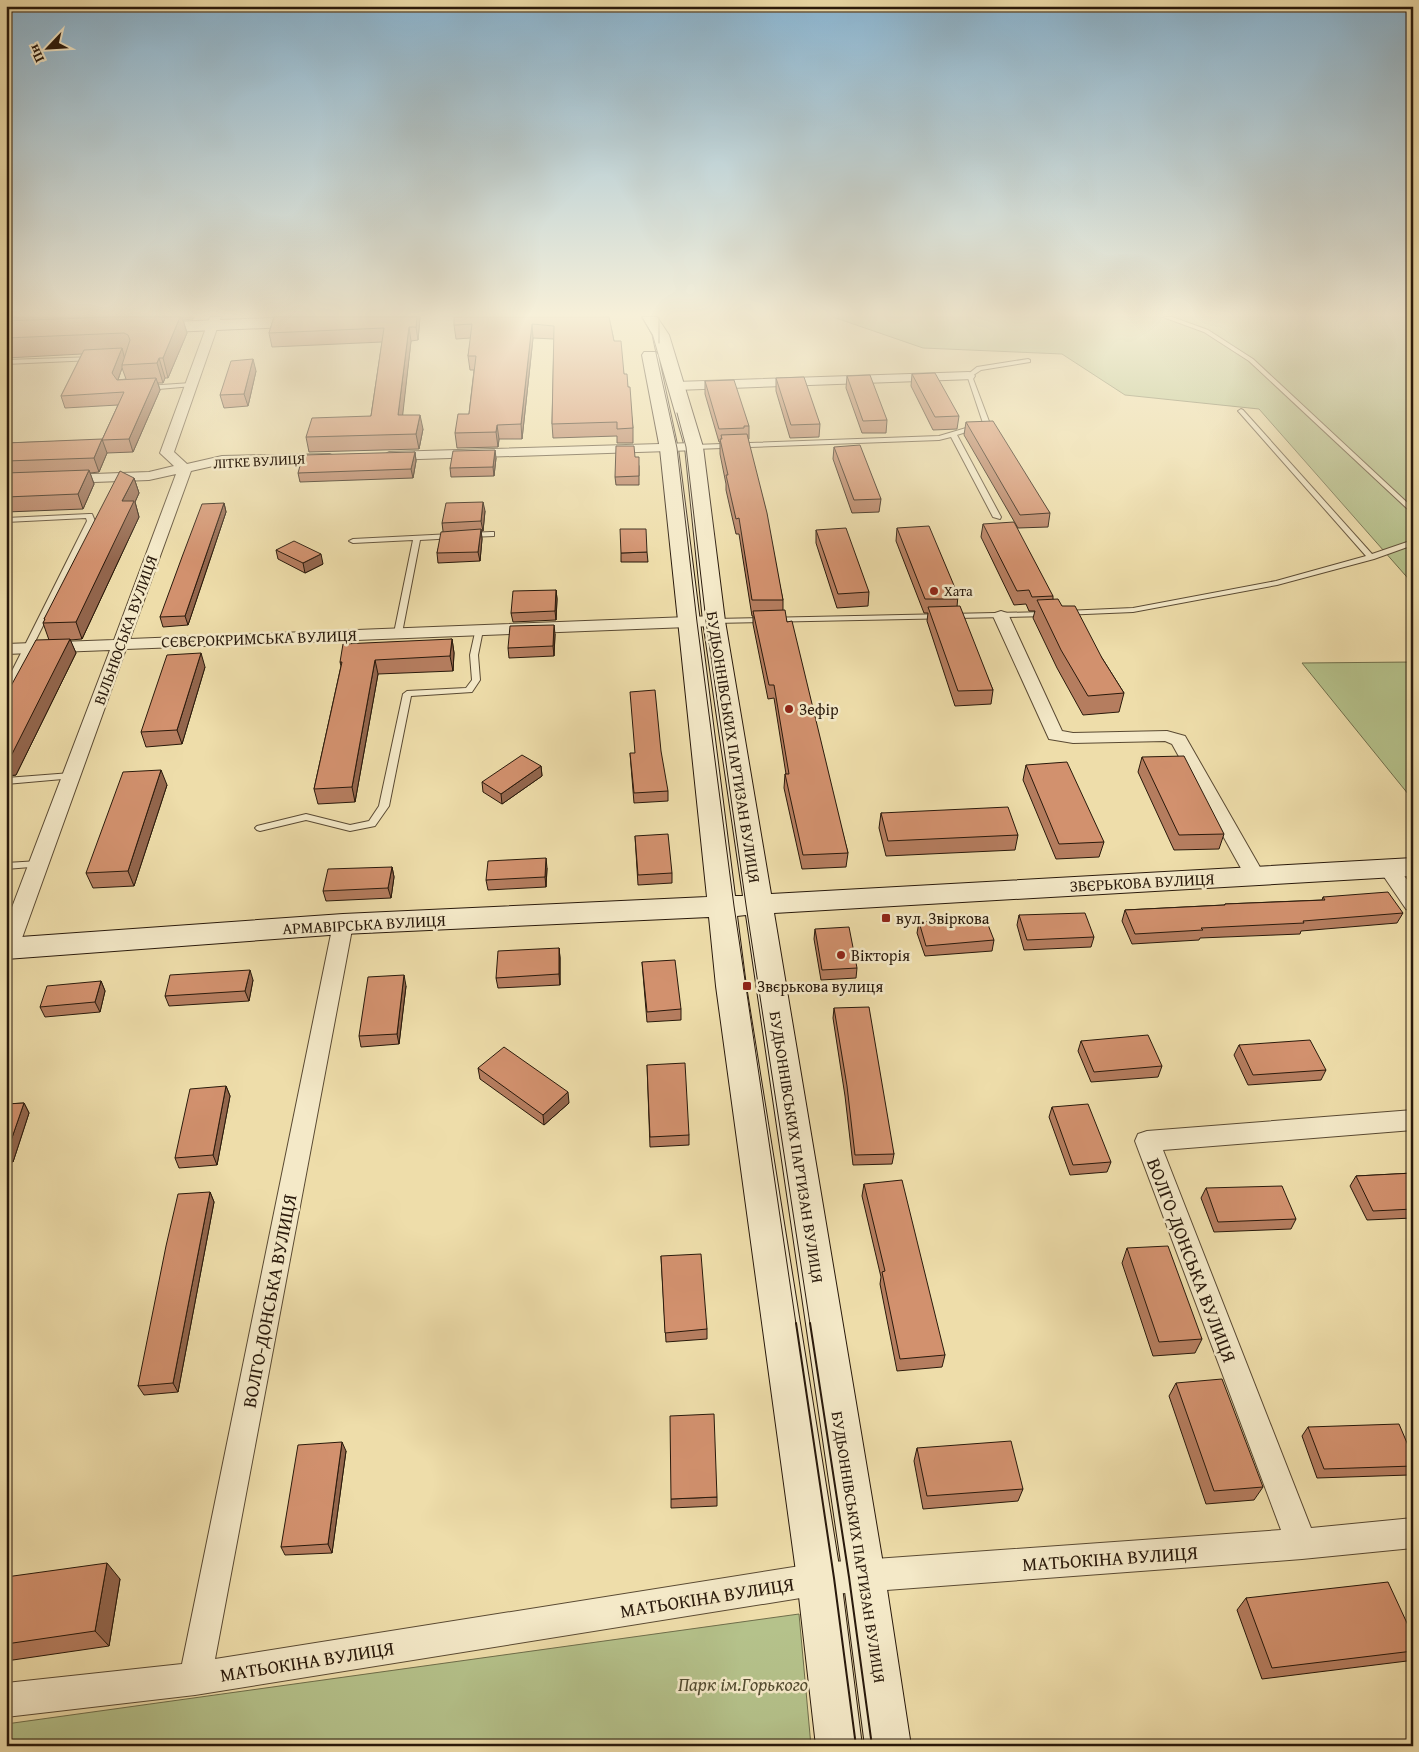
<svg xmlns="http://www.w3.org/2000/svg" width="1419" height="1752" font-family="'Gentium Book Plus',serif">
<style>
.green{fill:#b5c28b;stroke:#6f6e4b}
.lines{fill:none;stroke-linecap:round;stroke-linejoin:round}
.lane-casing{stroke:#5a4a33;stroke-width:2}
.street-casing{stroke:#5a4a33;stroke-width:2}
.secondary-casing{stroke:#29190b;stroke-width:2}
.lane{fill:#f4e9c8;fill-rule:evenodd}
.street{fill:#f4e9c8;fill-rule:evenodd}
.secondary{fill:#f4e9c8;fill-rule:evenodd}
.tram-far1{stroke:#29190b;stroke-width:1}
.tram{stroke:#29190b;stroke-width:2}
.wall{fill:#b57d5f;stroke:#29190b;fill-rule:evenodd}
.shaded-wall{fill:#93664d;stroke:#29190b}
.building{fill:#d2916e;stroke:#29190b}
.poi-dot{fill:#8f2418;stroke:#f4e9c8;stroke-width:2}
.labels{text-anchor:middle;stroke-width:5;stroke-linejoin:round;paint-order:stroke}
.far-street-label{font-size:14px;fill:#29190b;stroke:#f4e9c8}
.far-poi-label{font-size:14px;fill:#29190b;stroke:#f4e9c8;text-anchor:start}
.street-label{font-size:16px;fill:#29190b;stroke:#f4e9c8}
.poi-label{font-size:16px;fill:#29190b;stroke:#f4e9c8;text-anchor:start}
.near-street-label{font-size:19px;fill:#29190b;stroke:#f4e9c8}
.near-park-label{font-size:19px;font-style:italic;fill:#534c31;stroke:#f4e9c8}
</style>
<rect width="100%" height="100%" fill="#eda"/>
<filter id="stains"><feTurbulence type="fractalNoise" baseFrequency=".004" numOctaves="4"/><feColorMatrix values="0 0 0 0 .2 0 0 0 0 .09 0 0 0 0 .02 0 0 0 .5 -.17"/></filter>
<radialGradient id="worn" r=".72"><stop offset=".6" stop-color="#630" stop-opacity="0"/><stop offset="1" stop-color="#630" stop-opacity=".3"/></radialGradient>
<!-- green -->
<path class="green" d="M833 317H1413V584L1259 409 1125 395 1062 354 923 348Z
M1413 662V800L1302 663Z
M799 1614 811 1746H6V1724Z"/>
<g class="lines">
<!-- lane casing -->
<g class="lane-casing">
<path id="lane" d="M1163 317H1172L1208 330 1253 359 1413 508V514L1249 361 1204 332Z
M95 357 96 358 93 360 6 364V360Z
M1028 359 1030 360V362L981 370 972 376 990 424 957 435 1001 517 1000 519 993 517 951 437 939 440 694 449 691 447 694 445 939 436 983 423 967 375 977 367Z
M191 383 193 384V386L147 390 144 388 147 386Z
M1241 409 1243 410 1372 554 1413 540V545L1374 559 1277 585 1133 612 1062 615V611H1065L1133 608 1276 581 1366 556 1239 412 1238 411Z
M89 514H92L95 521 10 692 6 694V683L87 521 86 518 6 522V518Z
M491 532H494V536L469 537 465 535 469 533Z
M452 534H455V538L420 540 402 633 398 635H395L394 633 413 540 353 543 349 541 353 539Z
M1046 612H1049V616L714 623 710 621 714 619Z
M476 628H482L483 630 478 655 480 680 472 692 411 696 389 806 375 826 350 831 306 820 260 831 257 830 255 828 257 826 306 814 350 825 369 821 379 806 403 694 407 691 466 688 472 680 470 655Z
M71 773 76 776 74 778 6 784V778Z
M39 861 44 864 43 866 6 869V863Z"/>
</g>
<!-- street casing -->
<g class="street-casing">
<path id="street" d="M210 317H221L174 452 187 464 222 456 330 454 337 458 330 462 222 464 191 471 130 639 714 616 720 618 722 621 720 624 714 626 126 649 17 952 14 957 6 960V923L110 650 6 654V644L114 640 176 474 149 480 66 483 59 479 66 475 149 472 174 466 160 453Z
M969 372 973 373 975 376 973 379 676 390 670 386 676 382Z
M694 443 701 447 699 450 389 460 382 456 389 452Z
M1001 611 1007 613 1009 616 1062 731 1073 733 1167 731 1185 736 1265 876 1262 881 1255 883 1248 881 1172 744 1165 741 1073 743 1049 739 993 616 995 613Z
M1388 861 1395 863 1413 888V911L1406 909 1378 868 1381 863Z
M343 917 350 919 353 924 215 1659 819 1563 1281 1530 1135 1141 1138 1134 1147 1131 1413 1110V1130L1163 1150 1311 1528 1413 1518V1548L1302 1559 819 1595 195 1695 6 1717V1683L182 1664 333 924 336 919Z"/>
</g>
<!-- secondary casing -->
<g class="secondary-casing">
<path id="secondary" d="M294 317H313L318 321 315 324 310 326 148 333 143 331 140 328 143 325 148 323Z
M642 317H657L669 335 703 447 725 621 771 894 1413 858V876L774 913 885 1576 911 1746H865L843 1576 746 915 737 916 746 986 841 1579 862 1746H816L797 1579 716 986 709 917 343 934 6 959V938L343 914 707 897 660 449 642 355 644 352H656L658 355 678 449 735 896H743L703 621 685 447 653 335Z"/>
</g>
<!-- lane -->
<use href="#lane" class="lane"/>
<!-- street -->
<use href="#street" class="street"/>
<!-- secondary -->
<use href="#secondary" class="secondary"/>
<!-- tram-far1 -->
<path class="tram-far1" d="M642 317 652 335 677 448 697 622 734 906 796 1324
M659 317V343
M677 413 686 447 706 621 746 905 810 1324"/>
<!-- tram -->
<path class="tram" d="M796 1323 834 1578 856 1746
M810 1323 849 1577 872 1746"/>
</g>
<!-- wall -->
<path class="wall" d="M6 317H194L193 319 183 320 187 333 168 378H165L163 383H158L160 390 133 452 107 453 99 472 90 473 94 484 83 509 6 512V443L102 440 118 405 65 408 61 396 82 354 6 358ZM122 368 126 379 118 380Z
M274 317H420L418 340 411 341 402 415 423 429 419 449 309 452 306 437 371 416 382 342 272 347 269 333Z
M609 317 614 341 628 387 633 428V443H617V436L553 438 552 424 554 339 533 338 522 439H499L498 447 457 448 455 433 469 414 474 370H470L468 356 471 338 456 339 454 325Z
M256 371 248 406 224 408 220 395Z
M912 374 959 416 957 429 933 430 911 386Z
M847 376 887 420 886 433H862L846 388Z
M776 378 820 424 819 437 790 438 776 391Z
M705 381 749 426V439H748L783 600V610L787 622 848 853 846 867 802 869 784 788 785 774H786L774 698 768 699 753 624V616H752L739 534H736L726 490V484L720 454V442H719L705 394Z
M966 422 1050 513 1048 527 1018 528 964 435Z
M834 447 881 499 879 512 852 513 833 459Z
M415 452 416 461 413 478 300 482 298 473Z
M635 457 639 466V485H616L615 477Z
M496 458 494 476 451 477 450 468Z
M134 478 139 493 135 502 139 517 82 639 70 640 76 653 16 775 7 776 11 785 6 795V695L49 640 43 623 45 620 44 619Z
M224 503 226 512 188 625 163 627 160 617Z
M485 511 483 531H481L482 539 480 561 438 563 437 553 443 531 442 523Z
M983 524 1053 596V599L1062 606 1102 658 1124 693 1119 712 1083 715 1057 668 1033 618 1035 611H1029L1026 604 1014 605 981 537Z
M897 528 958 595 957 607 993 690 991 704 955 706 927 621 928 613H924L896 541Z
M816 530 869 592 868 606 837 608 816 543Z
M276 550 323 564 305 573 278 559Z
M647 552 648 562H621V553Z
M556 590 557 599 556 620 513 622 511 613Z
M555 634 554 656 509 658 508 648Z
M452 639 454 653 453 671 378 674 355 802 318 804 314 789 341 666 340 662Z
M205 667 182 744 146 747 141 732Z
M630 753 668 791V801L634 803Z
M1142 757 1224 834 1219 849 1174 850 1138 772Z
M1026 765 1104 842 1099 857 1056 859 1023 780Z
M541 766 542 776 502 804 483 792 482 782Z
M167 785 134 886 93 888 86 873Z
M881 813 1018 835 1015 850 886 856 879 828Z
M635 836 672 873V883L638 885Z
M392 867 394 877 391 898 326 901 323 891Z
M547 868 546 887 488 890 486 880Z
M1323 897 1403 913 1397 923 1301 931 1300 934 1200 938 1199 940 1132 944 1122 921 1125 910 1224 905 1225 904 1322 900Z
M1019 915 1094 937 1091 947 1024 950 1017 925Z
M919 922 994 940 992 951 925 956 917 933Z
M815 929 857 968 856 978 821 980 814 939Z
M559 948 560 958V985L498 988 496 978Z
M642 962 681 1009V1020L647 1022Z
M253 980 249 1001 169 1006 165 996Z
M101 981 105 991 100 1012 45 1017 40 1007Z
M406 986 399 1044 361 1047 359 1036Z
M834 1008 894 1154 892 1164 853 1165 845 1096 833 1018Z
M1413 1024V1033L1410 1029Z
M1081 1041 1162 1066 1158 1077 1091 1082 1078 1051Z
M1239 1045 1326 1070 1321 1080 1248 1085 1234 1055Z
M647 1065 689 1135V1145L650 1147Z
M478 1068 569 1103 544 1125 480 1079Z
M226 1086 230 1096 217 1165 179 1168 175 1158Z
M24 1103 29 1113 13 1162H6V1104Z
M1052 1107 1111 1162 1107 1172 1070 1175 1049 1117Z
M1413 1173V1218L1367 1220 1350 1186 1356 1176Z
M864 1184 945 1355 942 1367 897 1371 880 1284 881 1277 862 1196Z
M1206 1188 1296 1219 1291 1229 1214 1232 1201 1198Z
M210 1192 214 1202 178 1392 144 1395 138 1386Z
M1127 1248 1202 1339 1195 1353 1153 1356 1122 1263Z
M661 1256 707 1329V1339L666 1342Z
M1176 1383 1263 1487 1254 1500 1206 1504 1169 1396Z
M1308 1427 1413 1457V1470L1409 1475 1317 1478 1302 1436Z
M917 1448 1023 1489 1018 1501 923 1509 914 1461Z
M346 1451 332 1553 285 1555 281 1547Z
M717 1497V1506L671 1508V1499Z
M6 1577 120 1579 109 1646 6 1661Z
M1246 1598 1413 1636V1656L1407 1661 1262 1679 1237 1610Z"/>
<!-- shaded-wall -->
<path class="shaded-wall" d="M180 317H182L187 333 168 378 163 358Z
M417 317H420L418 340 416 327Z
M532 324 533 338 522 439 521 424Z
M409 327 411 341 401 430 398 415Z
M122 348 125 360 122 365V368L116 385 112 373Z
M159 358 165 378 163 383 157 363Z
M253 359 256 371 248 406 244 394Z
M156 378 160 390 133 452 129 439Z
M420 415 423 429 419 449 416 434Z
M497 425 499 439 498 447 496 432Z
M102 439 107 453 99 472 94 458Z
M495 450 496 458 494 476 493 467Z
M415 452 416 461 413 478 411 469Z
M89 470 94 484 83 509 78 494Z
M134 478 139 493 135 502 139 517 82 639 76 622 122 501Z
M483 502 485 511 483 531 481 521Z
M224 503 226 512 188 625 185 616Z
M481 529 482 539 480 561 478 552Z
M321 554 323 564 305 573 303 563Z
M556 590 557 599 556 620 555 611Z
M554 625 555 634 554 656 553 646Z
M70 639 76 653 16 775 7 776 11 785 6 795V761Z
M452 639 454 653 453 671 450 656Z
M201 653 205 667 182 744 177 730Z
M375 660 378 674 355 802 352 787Z
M541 766 542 776 502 804 501 794Z
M161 770 167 785 134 886 128 871Z
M546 858 547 868 546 887 545 877Z
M392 867 394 877 391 898 388 888Z
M559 948 560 958V985L559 974Z
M250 970 253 980 249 1001 245 991Z
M404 975 406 986 399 1044 397 1034Z
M101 981 105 991 100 1012 95 1002Z
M226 1086 230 1096 217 1165 213 1155Z
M568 1092 569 1103 544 1125 543 1115Z
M24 1103 29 1113 13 1162 7 1152Z
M210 1192 214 1202 178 1392 173 1383Z
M342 1442 346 1451 332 1553 328 1544Z
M107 1563 120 1579 109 1646 95 1631Z"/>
<!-- building -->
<path class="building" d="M109 317H180L163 358H159L157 363 122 365 130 340 128 335 124 333 6 338V321Z
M274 317H417L416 327H409L398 415H420L416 434 306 437 312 418 371 416 384 328 269 333Z
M454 317H609L614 341H621L624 374H627L628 387H630L633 428 617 429V422L552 424 554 326 532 324 521 424 497 425 496 432 455 433 458 414H469L476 356H468L472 324 454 325Z
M122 348 112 373 117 380 156 378 129 439 102 440 124 392 61 396 84 350Z
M253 359 244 394 220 395 231 361Z
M935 373 959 416 935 417 912 374Z
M870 375 887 420 863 421 847 376Z
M804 377 820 424 791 425 776 378Z
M734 380 749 426H744V428L719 429 705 381Z
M993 421 1050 513 1020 515 966 422Z
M747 434 767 513 783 600H752L739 518 736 519 726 475H728L720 439H722L721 435Z
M102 439 94 458 6 461V443Z
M860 445 881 499 854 500 834 447Z
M616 446H634L635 457H639V476L615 477Z
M495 450 493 467 450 468 453 451Z
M415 452 411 469 298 473 303 455Z
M89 470 78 494 6 497V473Z
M120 471 134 478 122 501H134L76 622 43 623 45 619H44Z
M483 502 481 521 442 523 446 503Z
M224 503 185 616 160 617 182 557 202 504Z
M1014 522 1053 596 1032 597 1029 590 1017 591 983 524Z
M929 526 958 595H956L957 599H925L897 528Z
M846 528 869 592 838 594 816 530Z
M481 529 478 552 437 553 441 532Z
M620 529H646L647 552 621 553Z
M294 541 321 554 303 563 276 550Z
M556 590 555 611 511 613 513 591Z
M1058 599 1062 606H1075L1102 658 1124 693 1088 696 1061 650 1037 600Z
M960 606 993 690 958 691 928 607Z
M785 610 787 622 792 621 848 853 803 855 785 774H789L774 685H769L753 611Z
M554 625 553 646 508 648 510 626Z
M70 639 9 760 6 761V695L36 640Z
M452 639 450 656 375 660 352 787 314 789 342 662H340L343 644Z
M201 653 177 730 141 732 167 655Z
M655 690 661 751 668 791 634 793 630 753H635L630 692Z
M522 755 541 766 501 794 482 782Z
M1184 756 1224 834 1179 835 1142 757Z
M1067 762 1104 842 1059 844 1026 765Z
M161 770 128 871 86 873 123 772Z
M1008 807 1018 835 888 841 881 813Z
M668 834 672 873 638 875 635 836Z
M546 858 545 877 486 880 488 861Z
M392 867 388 888 323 891 328 869Z
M1388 892 1403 913 1303 921 1304 923 1201 928 1203 930 1135 934 1125 910 1225 905V904L1325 900 1323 897Z
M1085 913 1094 937 1027 940 1019 915Z
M985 917 994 940 926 946 919 922Z
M849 927 857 968 822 970 815 929Z
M559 948V974L496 978 498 951Z
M675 960 681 1009 647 1012 642 962Z
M250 970 245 991 165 996 170 975Z
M404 975 397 1034 359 1036 368 977Z
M101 981 95 1002 40 1007 47 986Z
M869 1007 894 1154 855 1155 847 1086 834 1008Z
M1148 1035 1162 1066 1094 1072 1081 1041Z
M1310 1040 1326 1070 1253 1075 1239 1045Z
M504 1047 568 1092 543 1115 478 1068Z
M685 1063 689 1135 650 1137 647 1065Z
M226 1086 213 1155 175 1158 190 1089Z
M24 1103 7 1152H6V1104Z
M1088 1104 1111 1162 1073 1165 1052 1107Z
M1413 1173V1209L1373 1211 1356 1176Z
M902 1180 945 1355 900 1359 882 1272 885 1271 864 1184Z
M1282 1186 1296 1219 1218 1222 1206 1188Z
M210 1192 173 1383 138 1386 166 1246 178 1194Z
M1168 1246 1202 1339 1159 1342 1127 1248Z
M701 1254 707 1329 665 1333 661 1256Z
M1222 1379 1263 1487 1214 1491 1176 1383Z
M714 1414 717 1497 671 1499 670 1416Z
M1399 1424 1413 1457V1466L1324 1469 1308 1427Z
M1011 1441 1023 1489 927 1496 917 1448Z
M342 1442 328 1544 281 1547 298 1445Z
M107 1563 95 1631 6 1644V1577Z
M1388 1582 1413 1636V1651L1272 1668 1246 1598Z"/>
<!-- sky -->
<linearGradient id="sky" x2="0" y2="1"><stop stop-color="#8ab6d3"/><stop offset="0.56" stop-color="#f7f0d9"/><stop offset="1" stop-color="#f7f0d9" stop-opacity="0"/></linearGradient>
<rect width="1419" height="562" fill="url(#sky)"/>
<!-- markers -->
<g class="poi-dot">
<circle cx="934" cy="591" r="5"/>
<circle cx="789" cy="709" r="5"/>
<rect x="881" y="913" width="10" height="10" rx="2.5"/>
<circle cx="841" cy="955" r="5"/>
<rect x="742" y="981" width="10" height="10" rx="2.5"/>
</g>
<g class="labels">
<!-- far-street labels -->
<g class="far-street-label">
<text transform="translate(259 461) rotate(-3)" y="5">ЛІТКЕ ВУЛИЦЯ</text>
</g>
<!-- far-poi labels -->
<g class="far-poi-label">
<text x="944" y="596">Хата</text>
</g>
<!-- street labels -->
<g class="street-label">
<text transform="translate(125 630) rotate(-70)" y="6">ВІЛЬНЮСЬКА ВУЛИЦЯ</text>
<text transform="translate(259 638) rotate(-2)" y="6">СЄВЄРОКРИМСЬКА ВУЛИЦЯ</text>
<text transform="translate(734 747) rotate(81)" y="6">БУДЬОННІВСЬКИХ ПАРТИЗАН ВУЛИЦЯ</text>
<text transform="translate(1142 882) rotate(-3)" y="6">ЗВЄРЬКОВА ВУЛИЦЯ</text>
<text transform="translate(364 924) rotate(-3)" y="6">АРМАВІРСЬКА ВУЛИЦЯ</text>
<text transform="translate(797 1147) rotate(81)" y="6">БУДЬОННІВСЬКИХ ПАРТИЗАН ВУЛИЦЯ</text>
<text transform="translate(859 1547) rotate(81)" y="6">БУДЬОННІВСЬКИХ ПАРТИЗАН ВУЛИЦЯ</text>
</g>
<!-- poi labels -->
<g class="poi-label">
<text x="799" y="715">Зефір</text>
<text x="896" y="924">вул. Звіркова</text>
<text x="851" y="961">Вікторія</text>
<text x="757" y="992">Звєрькова вулиця</text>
</g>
<!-- near-street labels -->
<g class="near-street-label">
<text transform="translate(1192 1260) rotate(69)" y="7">ВОЛГО-ДОНСЬКА ВУЛИЦЯ</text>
<text transform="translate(269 1301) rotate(-79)" y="7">ВОЛГО-ДОНСЬКА ВУЛИЦЯ</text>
<text transform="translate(1110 1558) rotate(-4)" y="7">МАТЬОКІНА ВУЛИЦЯ</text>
<text transform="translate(707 1597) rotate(-9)" y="7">МАТЬОКІНА ВУЛИЦЯ</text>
<text transform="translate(307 1661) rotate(-9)" y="7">МАТЬОКІНА ВУЛИЦЯ</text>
</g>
<!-- near-park labels -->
<g class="near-park-label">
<text x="743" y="1691">Парк iм.Горького</text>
</g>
</g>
<!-- margin -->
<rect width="1419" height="1752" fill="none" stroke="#eda" stroke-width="25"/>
<rect x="8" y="8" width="1404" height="1737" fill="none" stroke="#29190b" stroke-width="2.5"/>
<rect x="12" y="12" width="1394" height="1727" fill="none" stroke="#29190b"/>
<!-- north arrow -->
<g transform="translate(48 48) rotate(245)" stroke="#f4e9c8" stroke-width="4" paint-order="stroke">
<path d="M0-4L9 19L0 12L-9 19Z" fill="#29190b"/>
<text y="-8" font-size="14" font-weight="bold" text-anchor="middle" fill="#29190b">Пн</text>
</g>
<rect width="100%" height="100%" filter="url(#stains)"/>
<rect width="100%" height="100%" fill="url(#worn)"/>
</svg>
